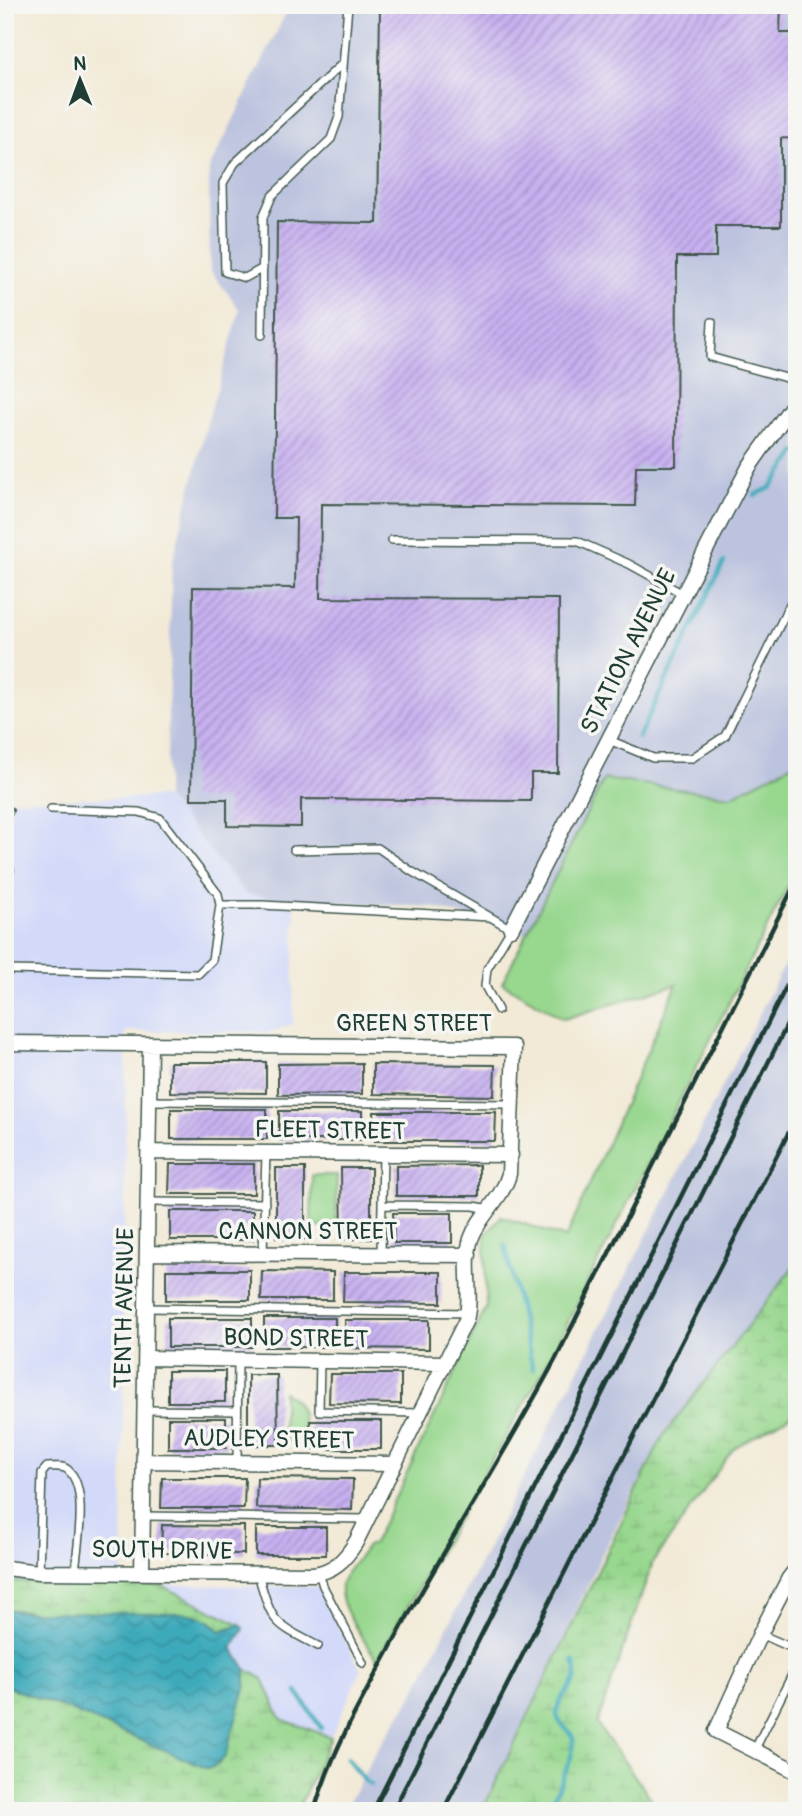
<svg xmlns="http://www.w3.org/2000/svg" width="802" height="1816" font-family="Pangolin,sans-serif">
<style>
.built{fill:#d2d9f9}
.industrial{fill:#bcc3de}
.grass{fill:#97d78e;stroke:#5b8a61;stroke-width:2}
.wetland{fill:url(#wetland-marsh);stroke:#5b8a61;stroke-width:2}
.water{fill:url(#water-waves);stroke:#2e7478;stroke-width:2}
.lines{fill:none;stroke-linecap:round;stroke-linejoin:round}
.stream{stroke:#3caabb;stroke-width:4.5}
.building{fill:url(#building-hatch)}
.service-casing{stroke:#3f574c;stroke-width:10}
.minor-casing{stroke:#3f574c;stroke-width:17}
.service{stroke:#fff;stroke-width:7}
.minor{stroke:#fff;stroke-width:14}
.rail{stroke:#1f3d34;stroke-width:4.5}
.labels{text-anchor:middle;stroke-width:7;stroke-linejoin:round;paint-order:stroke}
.street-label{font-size:24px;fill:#1f3d34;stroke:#f6f6f2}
</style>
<defs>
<pattern id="wetland-marsh" width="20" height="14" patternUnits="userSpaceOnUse" patternTransform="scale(1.75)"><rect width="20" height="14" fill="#97d78e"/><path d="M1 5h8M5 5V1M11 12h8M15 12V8" fill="none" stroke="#82b97b"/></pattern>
<pattern id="water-waves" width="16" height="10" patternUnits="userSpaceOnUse" patternTransform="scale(1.75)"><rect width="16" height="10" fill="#3caabb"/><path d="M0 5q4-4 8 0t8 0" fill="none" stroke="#328c99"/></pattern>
<pattern id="building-hatch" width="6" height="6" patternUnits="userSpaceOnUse" patternTransform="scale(1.75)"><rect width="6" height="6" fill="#c8b1f1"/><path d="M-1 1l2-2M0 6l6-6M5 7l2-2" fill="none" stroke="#a291c4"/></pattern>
</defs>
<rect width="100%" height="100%" fill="#f6f6f2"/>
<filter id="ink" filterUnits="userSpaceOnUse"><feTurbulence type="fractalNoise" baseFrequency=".0143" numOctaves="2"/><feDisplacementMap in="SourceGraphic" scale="14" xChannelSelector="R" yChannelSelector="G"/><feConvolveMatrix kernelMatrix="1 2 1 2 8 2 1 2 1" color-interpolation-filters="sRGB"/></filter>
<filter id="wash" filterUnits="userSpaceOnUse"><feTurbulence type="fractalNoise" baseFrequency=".00686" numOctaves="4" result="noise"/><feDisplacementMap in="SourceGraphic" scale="28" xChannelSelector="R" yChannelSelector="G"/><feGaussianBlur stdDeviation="1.57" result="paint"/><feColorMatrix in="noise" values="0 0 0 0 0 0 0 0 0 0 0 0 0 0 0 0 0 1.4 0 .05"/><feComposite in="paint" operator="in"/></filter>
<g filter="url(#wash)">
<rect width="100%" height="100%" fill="#f2ead7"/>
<!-- built -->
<path class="built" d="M166 797 246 893 295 900 293 1023 273 1032 126 1031 122 1584 317 1587 361 1670 297 1811 5 1751V800Z"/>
<!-- industrial -->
<path class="industrial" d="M290 5H797V868L734 993 433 907 295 900 246 894 166 797 172 564 208 420 240 310 210 270 209 169Z
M797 940V1262L663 1436 602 1554 486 1811H344L378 1748 412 1697Z"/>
<!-- grass -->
<path class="grass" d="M797 757V868L542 1373 377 1660C365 1640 330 1599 344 1577 351 1566 360 1557 367 1546L373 1544 486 1308 485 1236 501 1216 566 1238 677 984 564 1019 502 983 604 779 731 796 793 764Z
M312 1175H337L336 1227H311Z
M283 1392C304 1402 304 1420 303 1441H283Z"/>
<!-- wetland -->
<path class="wetland" d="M797 1262V1412L734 1448 653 1562 597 1724 660 1811H579L558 1797 550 1811H482L663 1436Z
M5 1581 163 1586 240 1624 221 1631 5 1609Z
M246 1669 263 1679 281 1719 331 1737 297 1811H5V1686L70 1710 206 1768 213 1767 220 1763 246 1685Z"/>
<!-- water -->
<path class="water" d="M5 1609 24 1612 183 1613C200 1615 209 1619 221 1631L240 1624 244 1629 232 1648 246 1669V1685L225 1757 213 1767 206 1768 70 1710 5 1686Z"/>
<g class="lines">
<!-- stream -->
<path class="stream" d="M755 495 770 488 797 452
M638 738 724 562
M505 1245 533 1369
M297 1692 321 1728
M347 1758 364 1780 371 1785
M547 1811C554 1797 578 1751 573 1738 569 1728 555 1723 557 1711 560 1689 584 1686 573 1661"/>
</g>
<g id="blocks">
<!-- building -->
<path class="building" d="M380 5H781L780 33H797V139L781 138V226H716V257H677L676 466H636L635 506 321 504 320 598 559 599 558 773H531V801L301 799V827L227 826V799H191L193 587 295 588 296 518H274L277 222 377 223Z
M170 1062H266V1093L170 1092Z
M362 1063V1094L278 1095V1064Z
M373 1064 495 1065 494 1096 373 1094Z
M171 1109H267V1139H171Z
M279 1111H362V1140H279Z
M374 1112H496L495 1141H374Z
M170 1164H254V1194H169Z
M479 1165V1196H396V1166Z
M276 1168H305V1239L276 1238Z
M341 1168H371V1239H342Z
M170 1211H253V1240H170Z
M393 1213H452V1243H394Z
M166 1270H250V1300H166Z
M262 1271 333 1272V1300H261Z
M344 1272H441V1303L343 1302Z
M168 1318H252V1347H168Z
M264 1318H335V1347H264Z
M345 1320H429V1349L345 1348Z
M168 1371H225V1402H168Z
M330 1374H401V1404L329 1403Z
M248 1375H277L278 1445H248Z
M168 1418H226V1448H168Z
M310 1421H381V1449H309Z
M162 1478H245L244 1508H161Z
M257 1478 353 1479 352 1510 256 1508Z
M162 1525 244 1526V1554L161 1553Z
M256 1527H326V1555H256Z"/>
</g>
</g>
<g filter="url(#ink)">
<use href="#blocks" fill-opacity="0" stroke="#3f574c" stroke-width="2"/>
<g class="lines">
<!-- service casing -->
<g class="service-casing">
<path id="service" d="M263 268 245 278 225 272 223 183 235 163 343 63
M712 322 710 357 797 381
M262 335 263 217 272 196 331 139 339 117 348 5
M392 540 577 541 629 564 683 594
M609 740 653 758H692L725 736 797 590
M51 809 139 812 160 818 218 894 220 905H262L490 917
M5 812 9 811
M294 850 378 848 411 871 511 929 487 969 485 986 498 1010
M5 870H10
M9 970 198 974 212 960 220 905
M149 1101 512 1104
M148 1202 265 1203
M382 1205 474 1206 489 1209
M263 1254 266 1153
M381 1254 383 1154
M146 1308 468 1313
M320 1361 319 1411 419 1413
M145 1410 237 1411
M237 1462 238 1359
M143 1516 367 1519
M39 1572 42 1473 47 1467C53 1467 63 1465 68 1470 89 1488 77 1547 75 1572
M319 1573 323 1586 363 1663
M258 1574C273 1625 272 1622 318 1646
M760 1634 797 1650
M754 1751 797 1665"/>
</g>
<!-- minor casing -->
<g class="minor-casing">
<path id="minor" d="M511 929 738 488 749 467 797 399
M5 1043 514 1047 509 1174C502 1200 479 1215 471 1239 463 1264 473 1294 466 1320L356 1542C345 1560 334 1571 313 1574L39 1572 5 1568
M149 1152 511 1155
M147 1253 469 1255
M146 1358 445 1363
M144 1461 393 1464
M797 1568 789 1578 760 1634 716 1731 797 1772
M142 1573 150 1044"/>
</g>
<!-- service -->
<use href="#service" class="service"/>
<!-- minor -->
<use href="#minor" class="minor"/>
<!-- rail -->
<path class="rail" d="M314 1811C331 1754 359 1704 388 1652 441 1553 502 1459 555 1360L797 880
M373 1811 797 965
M393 1811 797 1005
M443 1811 797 1116"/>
</g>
</g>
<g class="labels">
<!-- street labels -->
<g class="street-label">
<text transform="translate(628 651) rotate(-63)" y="8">STATION AVENUE</text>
<text x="414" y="1031">GREEN STREET</text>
<text transform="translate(330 1130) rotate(1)" y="8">FLEET STREET</text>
<text x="308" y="1239">CANNON STREET</text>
<text transform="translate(124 1308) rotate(-89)" y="8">TENTH AVENUE</text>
<text transform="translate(296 1338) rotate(1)" y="8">BOND STREET</text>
<text transform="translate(269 1439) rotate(1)" y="8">AUDLEY STREET</text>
<text transform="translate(162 1550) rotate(1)" y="8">SOUTH DRIVE</text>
</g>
</g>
<!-- margin -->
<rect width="802" height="1816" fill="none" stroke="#f6f6f2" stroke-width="28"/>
<!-- north arrow -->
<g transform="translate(80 80) rotate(359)" stroke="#f6f6f2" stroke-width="5" paint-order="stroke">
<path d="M0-5L12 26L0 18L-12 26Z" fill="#1f3d34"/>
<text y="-10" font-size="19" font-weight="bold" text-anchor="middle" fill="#1f3d34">N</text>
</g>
</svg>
